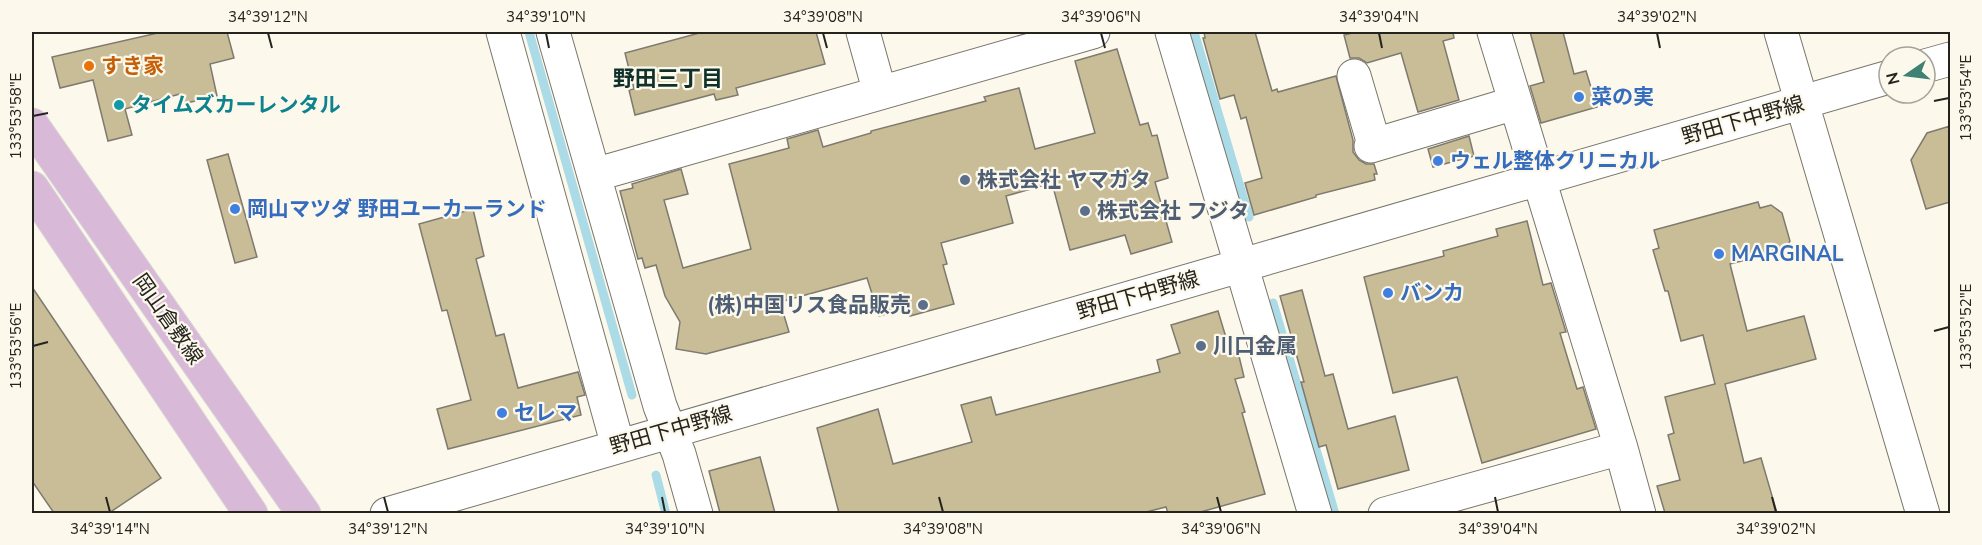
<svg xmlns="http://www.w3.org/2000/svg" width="1982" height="545" font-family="'Nunito Sans','Noto Sans JP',sans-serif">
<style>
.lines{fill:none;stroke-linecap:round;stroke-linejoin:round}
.stream{stroke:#acdbe8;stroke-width:9}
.building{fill:#c8bd97;stroke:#7e7a6f;stroke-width:1.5}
.minor-casing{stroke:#78756a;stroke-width:35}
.major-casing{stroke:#d8d7d6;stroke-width:35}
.minor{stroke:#fff;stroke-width:33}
.major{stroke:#d8b9d8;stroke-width:33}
.ticks{fill:none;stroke:#24231e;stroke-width:2}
.food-dot{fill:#e8710a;stroke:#fcf9ec;stroke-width:2}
.shop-dot{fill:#3f7fe0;stroke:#fcf9ec;stroke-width:2}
.culture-dot{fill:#0f9aa8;stroke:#fcf9ec;stroke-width:2}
.service-dot{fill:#5c6f8a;stroke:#fcf9ec;stroke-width:2}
.labels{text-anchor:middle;stroke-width:4.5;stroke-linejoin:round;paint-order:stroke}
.food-label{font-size:21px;font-weight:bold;fill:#c56008;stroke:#fcf9ec;text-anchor:start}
.shop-label{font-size:21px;font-weight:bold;fill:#366cbe;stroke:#fcf9ec;text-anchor:start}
.culture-label{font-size:21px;font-weight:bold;fill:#0d838f;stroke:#fcf9ec;text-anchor:start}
.street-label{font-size:21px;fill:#24231e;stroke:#fcf9ec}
.service-label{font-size:21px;font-weight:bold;fill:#4e5e75;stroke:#fcf9ec;text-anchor:start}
.neighbourhood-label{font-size:22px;font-weight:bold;fill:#10302a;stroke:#fcf9ec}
.neatline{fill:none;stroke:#24231e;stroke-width:2}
.ticks-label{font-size:15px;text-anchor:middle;fill:#24231e}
</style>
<rect width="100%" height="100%" fill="#fcf9ec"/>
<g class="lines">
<!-- stream -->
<path class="stream" d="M529 32 632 395
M1194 32 1249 217
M1273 303 1335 514
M656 475 666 514"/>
</g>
<!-- building -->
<path class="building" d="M162 32H227L234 58 210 64 217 96 182 104 180 94 125 109 132 135 108 141 93 80 60 88 52 57Z
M703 32H816L825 64 736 88 738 95 716 100 714 94 635 115 629 90 634 89 625 53Z
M1204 32H1255L1272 91 1277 89 1278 92 1336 76 1353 140V152L1359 160 1366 164H1374L1377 174H1374L1375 180 1316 195V197L1254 215 1245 183 1262 178 1246 117 1241 119 1234 95 1220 99 1203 38H1205Z
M1356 32H1453L1454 38 1443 41 1459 100 1418 112 1401 53 1367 63 1359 58H1350L1344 35Z
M1530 32H1563L1574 74 1586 71 1597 107 1541 123 1530 86 1544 82Z
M1117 49 1140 125 1148 123 1152 136 1157 135 1168 178 1155 182 1172 242 1131 254 1125 235 1070 250 1052 183 1006 196 1013 223 941 243 947 264 943 265 954 304 910 316 908 308 879 316 867 278 780 302 789 332 706 354 676 349 680 322 665 296 656 265 645 268 642 258 638 259 620 191 633 188 632 184 681 169 688 194 664 200 683 268 751 249 729 164 789 148 787 139 818 130 823 147 871 133V131L986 101 984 97 1019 88 1035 149 1095 133 1075 61Z
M1950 126V202L1926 209 1911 160 1927 133Z
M1469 136 1474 156 1433 167 1428 149Z
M228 154 257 257 235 263 207 160Z
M1758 202 1760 208 1771 205 1782 213 1790 241 1784 250 1730 264 1747 331 1804 316 1816 359 1725 384 1744 463 1761 458 1777 513H1665L1657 486 1680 480 1668 435 1674 433 1665 397 1715 384 1703 335 1681 341 1668 291H1665L1653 250 1659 248 1654 230Z
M473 209 484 256 476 259 496 336 504 334 518 388 578 372 585 395 577 397 581 415 448 449 437 409 471 400 447 310 442 311 419 224Z
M1527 221 1543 285 1551 283 1566 332 1560 333 1577 389 1583 387 1596 429 1482 463 1457 377 1393 393 1364 277 1444 256 1443 251 1498 236 1496 229Z
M32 287 161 478 109 513H54L32 481Z
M1302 290 1325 376 1333 374 1348 429 1395 416 1409 470 1338 489 1326 445 1319 447 1301 382H1304L1280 296Z
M1218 311 1231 354 1238 352 1244 377 1235 379 1245 412 1242 413 1265 494 1197 513H1168L1166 507 1142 513H839L817 428 878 409 893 464 972 442 961 405 991 397 996 415 1160 372 1157 360 1180 353 1171 325Z
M760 457 775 513H720L709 471Z"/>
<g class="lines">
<!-- minor casing -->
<g class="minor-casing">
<path id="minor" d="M503 32 618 446
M553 32 660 406 679 454 696 514
M863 32 880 93
M1172 32 1315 514
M1494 32 1621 448 1639 514
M1781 32 1923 514
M1925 66 1950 59
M1354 76 1374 144
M1371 146 1515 103
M594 175 1093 32
M387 514 1889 77
M1385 514 1621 448"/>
</g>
<!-- major casing -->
<g class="major-casing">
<path id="major" d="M32 125 304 514
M32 188 251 514"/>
</g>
<!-- minor -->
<use href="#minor" class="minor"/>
<!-- major -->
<use href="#major" class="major"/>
</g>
<!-- ticks -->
<path class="ticks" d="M268 33 272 48M546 33 549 48M823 33 827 48M1101 33 1105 48M1379 33 1382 48M1657 33 1660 48M1934 101 1949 98M33 116 48 113M1934 331 1949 327M33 346 48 342M106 497 110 512M384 497 388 512M662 497 665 512M939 497 943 512M1217 497 1221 512M1495 497 1498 512M1772 497 1776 512"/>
<!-- markers -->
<circle class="food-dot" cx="89" cy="66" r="6"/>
<g class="shop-dot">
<circle cx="1579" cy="97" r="6"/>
<circle cx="1438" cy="161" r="6"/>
<circle cx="235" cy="209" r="6"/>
<circle cx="1719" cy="254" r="6"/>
<circle cx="1388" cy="293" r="6"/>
<circle cx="502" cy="413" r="6"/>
</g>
<circle class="culture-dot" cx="119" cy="105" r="6"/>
<g class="service-dot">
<circle cx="965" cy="180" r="6"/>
<circle cx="1085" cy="211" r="6"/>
<circle cx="923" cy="305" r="6"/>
<circle cx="1201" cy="346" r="6"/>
</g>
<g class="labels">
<!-- food labels -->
<g class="food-label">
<text x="101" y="73">すき家</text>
</g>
<!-- shop labels -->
<g class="shop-label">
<text x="1591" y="104">菜の実</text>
<text x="1450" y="168">ウェル整体クリニカル</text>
<text x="247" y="216">岡山マツダ 野田ユーカーランド</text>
<text x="1731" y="261">MARGINAL</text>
<text x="1400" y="300">バンカ</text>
<text x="514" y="420">セレマ</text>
</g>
<!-- culture labels -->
<g class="culture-label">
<text x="131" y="112">タイムズカーレンタル</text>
</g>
<!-- street labels -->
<g class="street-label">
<text transform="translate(1743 120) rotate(-16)" y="7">野田下中野線</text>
<text transform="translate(1138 295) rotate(-16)" y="7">野田下中野線</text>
<text transform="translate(168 319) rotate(55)" y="7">岡山倉敷線</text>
<text transform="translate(671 430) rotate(-16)" y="7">野田下中野線</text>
</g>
<!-- service labels -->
<g class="service-label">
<text x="977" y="187">株式会社 ヤマガタ</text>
<text x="1097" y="218">株式会社 フジタ</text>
<text x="911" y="312" text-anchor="end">(株)中国リス食品販売</text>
<text x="1213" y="353">川口金属</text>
</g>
<!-- neighbourhood labels -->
<g class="neighbourhood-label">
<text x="668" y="86">野田三丁目</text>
</g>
</g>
<!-- border -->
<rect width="1982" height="545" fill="none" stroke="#fcf9ec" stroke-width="66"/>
<!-- north arrow -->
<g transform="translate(1907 75) rotate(256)"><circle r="28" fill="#fcf9ec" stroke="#a6a39a" stroke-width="1.5"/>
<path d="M0-4.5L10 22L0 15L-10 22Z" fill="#3f8173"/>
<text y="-9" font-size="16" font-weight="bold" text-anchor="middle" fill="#24231e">N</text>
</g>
<rect x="33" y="33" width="1916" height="479" class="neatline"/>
<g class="ticks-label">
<text x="268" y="22">34°39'12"N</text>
<text x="546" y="22">34°39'10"N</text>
<text x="823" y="22">34°39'08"N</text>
<text x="1101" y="22">34°39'06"N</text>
<text x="1379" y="22">34°39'04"N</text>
<text x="1657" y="22">34°39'02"N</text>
<text transform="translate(1966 98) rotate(-90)" y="5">133°53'54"E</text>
<text transform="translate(16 116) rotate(-90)" y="5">133°53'58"E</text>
<text transform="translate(1966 327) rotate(-90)" y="5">133°53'52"E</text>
<text transform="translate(16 346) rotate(-90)" y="5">133°53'56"E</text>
<text x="110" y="534">34°39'14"N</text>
<text x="388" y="534">34°39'12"N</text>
<text x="665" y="534">34°39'10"N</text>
<text x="943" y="534">34°39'08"N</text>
<text x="1221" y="534">34°39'06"N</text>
<text x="1498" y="534">34°39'04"N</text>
<text x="1776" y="534">34°39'02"N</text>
</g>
</svg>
